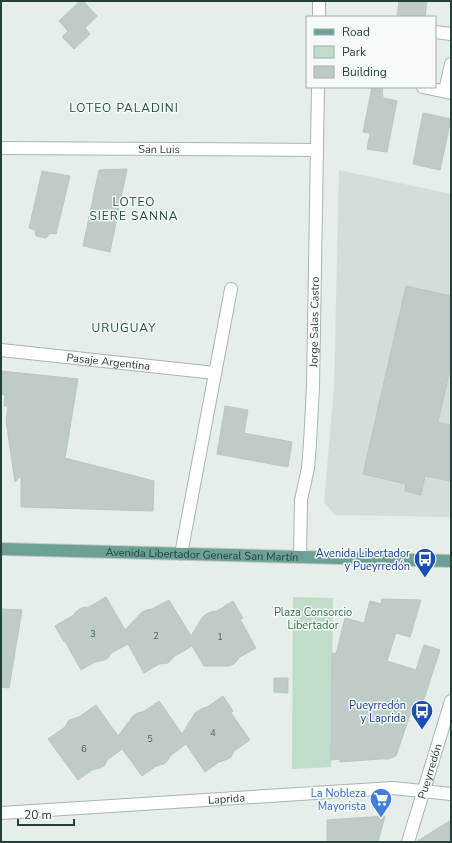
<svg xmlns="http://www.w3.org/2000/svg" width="452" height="843" font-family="'Nunito Sans',sans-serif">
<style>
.built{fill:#d4ded9}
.green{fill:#c0ddc9}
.building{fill:#becbc6;stroke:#b8c7c1}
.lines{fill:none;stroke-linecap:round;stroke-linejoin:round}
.street-casing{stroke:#a8b6b1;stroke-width:14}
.primary-casing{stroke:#c2c9c8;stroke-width:14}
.street{stroke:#fff;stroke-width:12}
.primary{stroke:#6da195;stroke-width:12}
.labels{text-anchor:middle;stroke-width:3;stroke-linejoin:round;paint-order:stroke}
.number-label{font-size:9px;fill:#4b625c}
.street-label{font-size:11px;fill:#253f39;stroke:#f6faf8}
.transit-label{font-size:11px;fill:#164399;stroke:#f6faf8;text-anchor:end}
.park-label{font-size:11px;fill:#31744d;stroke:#f6faf8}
.shop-label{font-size:11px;fill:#366cbe;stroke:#f6faf8;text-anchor:end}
.neighbourhood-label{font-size:12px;letter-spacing:1px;fill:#225047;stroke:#f6faf8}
</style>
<rect width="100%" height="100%" fill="#e6eeea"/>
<!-- built -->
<path class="built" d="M339 170 451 194V517L335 515 324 502 334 387Z"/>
<!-- green -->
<path class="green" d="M293 597 333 598 331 767 292 769Z"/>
<!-- building -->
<path class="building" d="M80 1H83L97 16 85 28 90 34 74 49 62 37 68 31 59 21Z
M399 1H427L425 17H397Z
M372 87H382L383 98 397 101 387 152 367 149 370 133 363 132Z
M423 113 451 119 440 170 413 164Z
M127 169 110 252 83 246 99 170Z
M42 171 70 176 56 234 50 233 46 238 36 236 35 230 29 228Z
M406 286 451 296V365L438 422 451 425V481L425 476 421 495 405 491 406 484 363 474Z
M1 371 78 379 65 458 154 481 153 511 21 507V476L15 482 6 421 8 406H4L5 395 1 394Z
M225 406 248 410 244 433 292 442 288 467 217 454Z
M106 597 125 630 142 612 147 610 152 609 169 600 191 636 202 618 206 614 211 612 217 611 233 601 243 618 240 619 256 648 240 657 235 663 230 666H204L192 646 175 656 168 663 159 664 144 673 128 644 111 653 108 658 104 660 95 662 81 670 65 641 64 642 55 626 72 616 77 611 81 608 89 607Z
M382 599 421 600 410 637 396 633 387 661 416 670 424 645 440 650 423 702 415 700 396 756 389 759H380L340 762V759L331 760 332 653 336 654 345 618 364 623 370 601 381 604Z
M1 609 22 610 9 688 1 687Z
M274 678H288V693L274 692Z
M223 696 233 711 231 713 250 740 234 751 231 757 228 759 219 762 205 772 186 744 170 756 168 760 164 764 156 766 142 776 122 749 107 760 104 766 100 768 92 770 78 780 48 739 65 727 69 720 79 717 96 705 118 736 133 716 137 713 143 712 159 701 182 734 195 713 201 709 207 707Z
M385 816 378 842H327V820Z
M451 820V842H416Z"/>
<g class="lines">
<!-- street casing -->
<g class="street-casing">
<g id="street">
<path d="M319 17V1"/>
<path d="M435 32 451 34"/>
<path d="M423 87 451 93"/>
<path d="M445 91 451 64"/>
<path id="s1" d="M1 148 317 150"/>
<path id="s2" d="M1 350 215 373"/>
<path d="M181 554 231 289"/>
<path id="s3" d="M300 557 301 500 308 468 310 443 313 387 318 87"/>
<path id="s4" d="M1 813 393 788 451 794"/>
<path id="s5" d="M408 842 451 701"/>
</g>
</g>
<!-- primary casing -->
<g class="primary-casing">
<g id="primary">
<path id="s6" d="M1 549 451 561"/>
</g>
</g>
<!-- street -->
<use href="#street" class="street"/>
<!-- primary -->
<use href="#primary" class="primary"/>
</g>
<!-- icons -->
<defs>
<g id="bus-pin" transform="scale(1.15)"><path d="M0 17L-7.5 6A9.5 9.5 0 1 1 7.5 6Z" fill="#1a4fb4" stroke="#f6faf8"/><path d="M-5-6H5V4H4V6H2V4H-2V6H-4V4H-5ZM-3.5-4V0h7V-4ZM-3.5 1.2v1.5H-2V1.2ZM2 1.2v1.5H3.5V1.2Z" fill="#fff"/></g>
<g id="supermarket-pin" transform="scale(1.15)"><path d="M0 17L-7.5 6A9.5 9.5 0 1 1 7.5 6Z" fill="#3f7fe0" stroke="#f6faf8"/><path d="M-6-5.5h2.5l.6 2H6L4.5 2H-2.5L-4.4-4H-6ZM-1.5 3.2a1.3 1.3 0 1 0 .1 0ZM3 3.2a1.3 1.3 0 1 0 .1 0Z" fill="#fff"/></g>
</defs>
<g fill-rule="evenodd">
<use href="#bus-pin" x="425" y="559"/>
<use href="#bus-pin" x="422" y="711"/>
<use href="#supermarket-pin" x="381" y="799"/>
</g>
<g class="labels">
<!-- number labels -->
<g class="number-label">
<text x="93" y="637">3</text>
<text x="156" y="639">2</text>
<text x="220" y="640">1</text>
<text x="213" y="736">4</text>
<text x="150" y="742">5</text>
<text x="84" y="752">6</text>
</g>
<!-- street labels -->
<g class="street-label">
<text dy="4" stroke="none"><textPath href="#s1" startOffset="158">San Luis</textPath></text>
<text dy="4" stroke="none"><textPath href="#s3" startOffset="236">Jorge Salas Castro</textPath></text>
<text dy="4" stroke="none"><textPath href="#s2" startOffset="108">Pasaje Argentina</textPath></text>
<text dy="4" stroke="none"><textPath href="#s6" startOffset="201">Avenida Libertador General San Martín</textPath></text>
<text dy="4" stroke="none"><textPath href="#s5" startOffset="74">Pueyrredón</textPath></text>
<text dy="4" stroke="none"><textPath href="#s4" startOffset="226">Laprida</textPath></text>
</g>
<!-- transit labels -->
<g class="transit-label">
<text x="410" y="557">Avenida Libertador<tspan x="410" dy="13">y Pueyrredón</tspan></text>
<text x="406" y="709">Pueyrredón<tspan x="406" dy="13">y Laprida</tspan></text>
</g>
<!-- park labels -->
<g class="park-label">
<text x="313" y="616">Plaza Consorcio<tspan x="313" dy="13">Libertador</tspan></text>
</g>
<!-- shop labels -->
<g class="shop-label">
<text x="366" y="797">La Nobleza<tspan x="366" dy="13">Mayorista</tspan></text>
</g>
<!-- neighbourhood labels -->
<g class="neighbourhood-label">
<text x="124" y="112">LOTEO PALADINI</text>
<text x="134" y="206">LOTEO<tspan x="134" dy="14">SIERE SANNA</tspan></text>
<text x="124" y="332">URUGUAY</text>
</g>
</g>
<!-- border -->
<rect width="452" height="843" fill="none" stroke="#253f39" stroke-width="4"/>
<!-- legend -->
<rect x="306" y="16" width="130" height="72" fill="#f6faf8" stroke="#a2afac"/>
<rect x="314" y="29" width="20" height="6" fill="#6da195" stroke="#a2afac"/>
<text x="342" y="36" font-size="12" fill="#253f39">Road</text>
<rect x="314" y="46" width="20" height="12" fill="#c0ddc9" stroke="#a2afac"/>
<text x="342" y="56" font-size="12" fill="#253f39">Park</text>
<rect x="314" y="66" width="20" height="12" fill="#becbc6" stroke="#a2afac"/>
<text x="342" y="76" font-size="12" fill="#253f39">Building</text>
<!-- scale -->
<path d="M18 819v6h56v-6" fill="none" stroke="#253f39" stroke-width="2"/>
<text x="24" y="819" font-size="12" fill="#253f39" stroke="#f6faf8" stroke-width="3" paint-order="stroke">20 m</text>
</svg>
